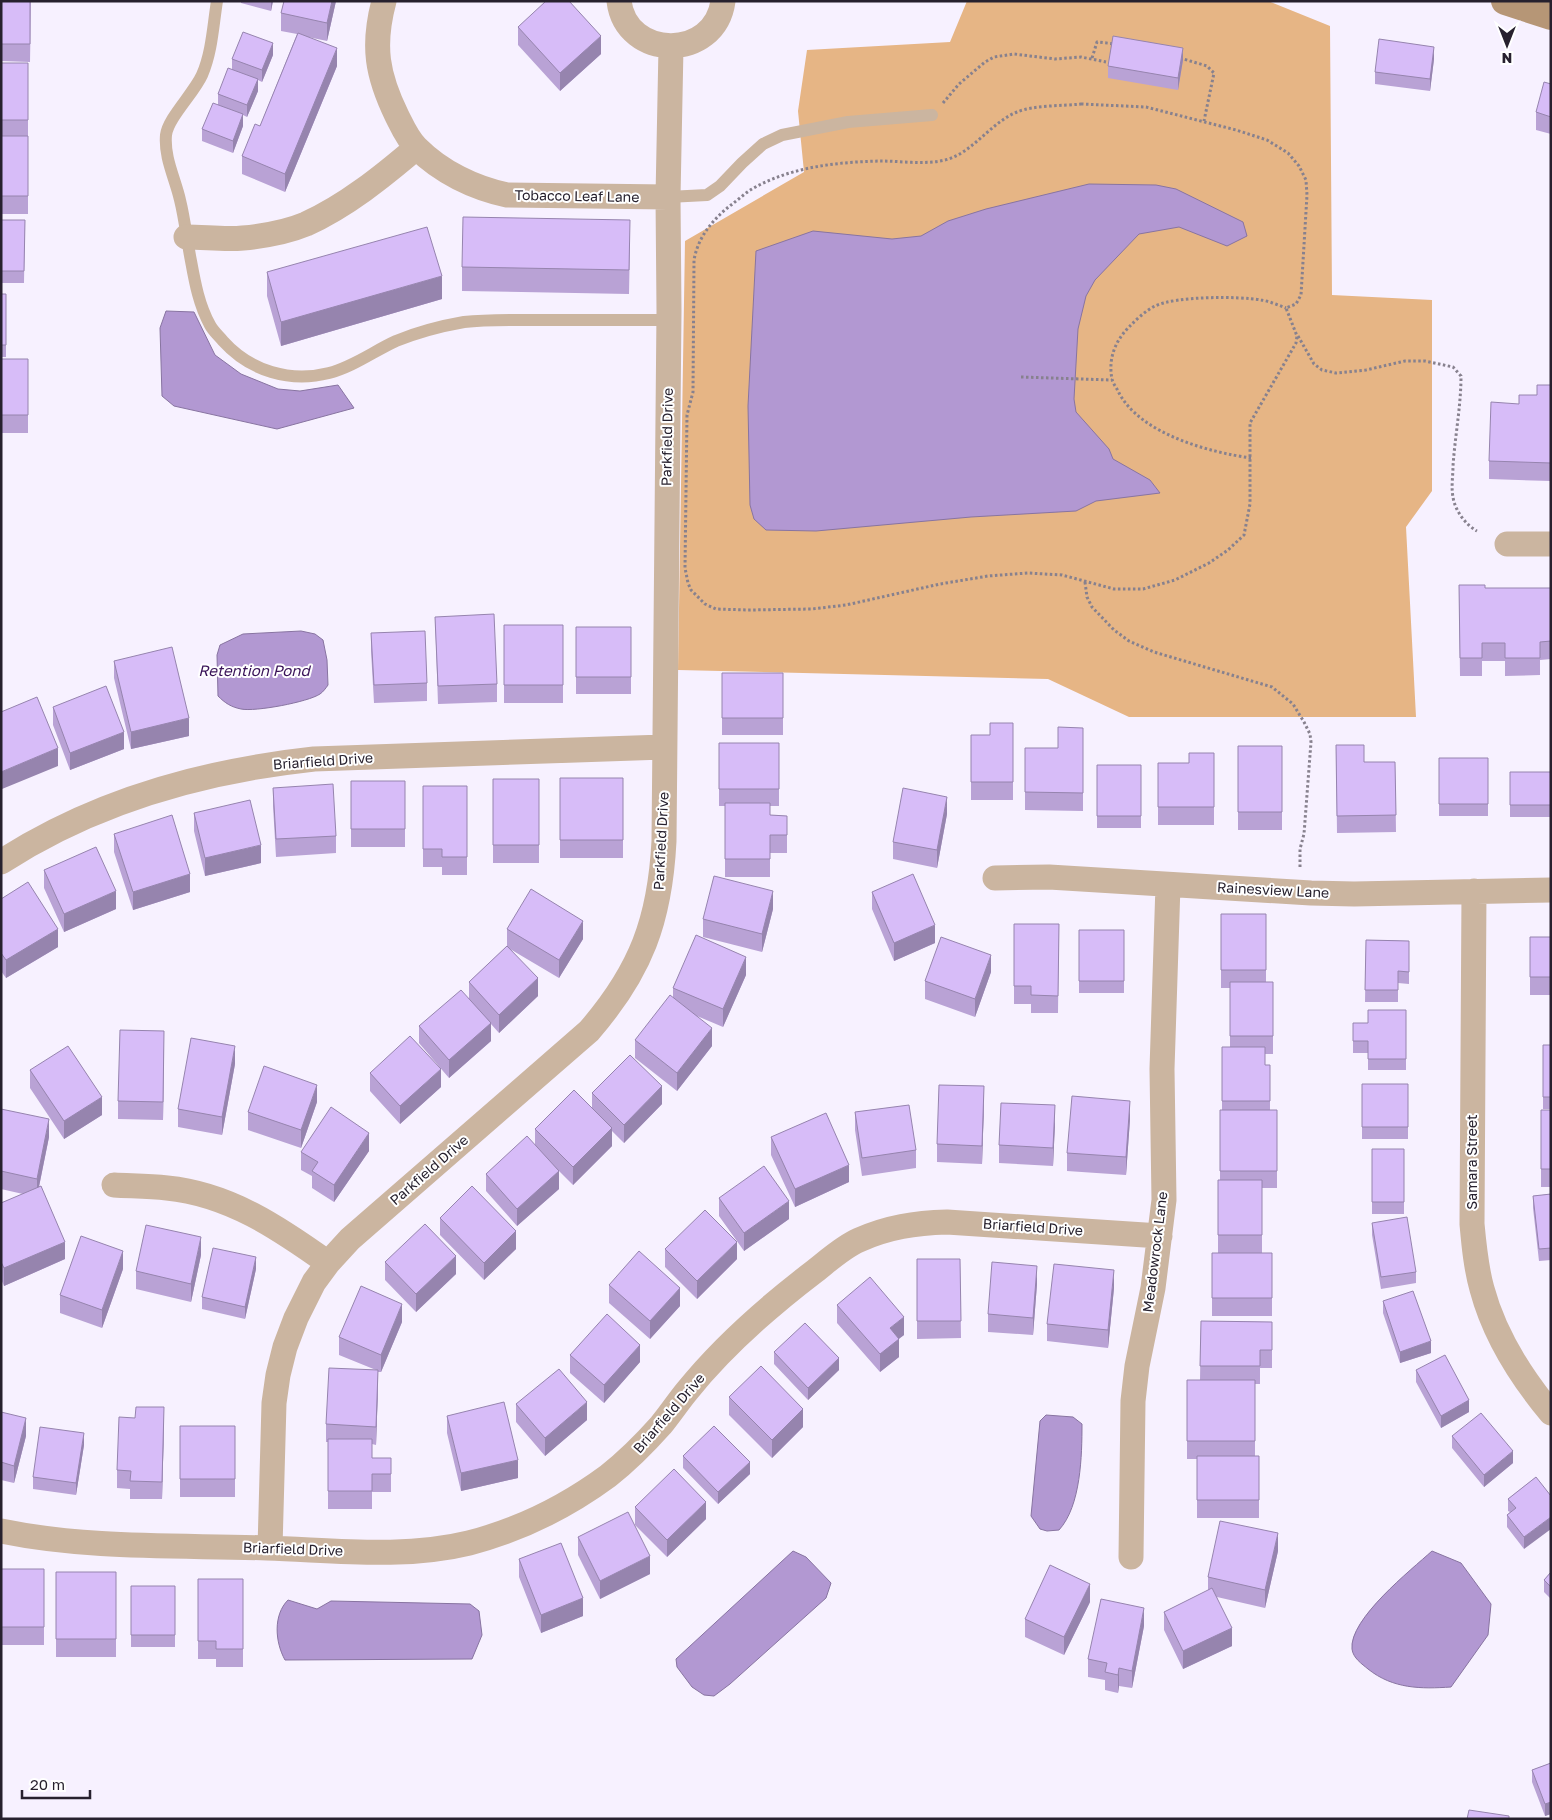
<svg xmlns="http://www.w3.org/2000/svg" width="1552" height="1820" font-family="'Golos Text',sans-serif">
<style>
.green{fill:#e6b585}
.water{fill:#b298d2;stroke:#8874a1}
.lines{fill:none;stroke-linecap:round;stroke-linejoin:round}
.path{stroke:#87818e;stroke-width:3;stroke-dasharray:2.5 2.5;stroke-linecap:butt}
.lane{stroke:#cbb5a0;stroke-width:12}
.street{stroke:#cbb5a0;stroke-width:25}
.secondary{stroke:#b69676;stroke-width:28}
.wall{fill:#b9a2d5}
.shaded-wall{fill:#9684ae}
.building{fill:#d7bcf8;stroke:#9684ae}
.labels{text-anchor:middle;stroke-width:4;stroke-linejoin:round;paint-order:stroke}
.street-label{font-size:14px;fill:#27212e;stroke:#fff}
.water-label{font-size:15px;font-style:italic;fill:#391358;stroke:#fff}
</style>
<rect width="100%" height="100%" fill="#f7f1ff"/>
<!-- green -->
<path class="green" d="M967 1H1268L1330 26 1332 295 1432 300V491L1406 527 1416 717H1129L1048 679 678 670 685 241 804 172 798 111 807 50 950 42Z"/>
<!-- water -->
<path class="water" d="M1089 184 1156 185 1176 189 1243 222 1247 236 1227 246 1179 227 1139 234 1095 280 1086 296 1078 329 1074 399 1076 412 1109 449 1113 459 1150 480 1160 493 1096 501 1076 511 971 517 816 531 766 530 754 519 750 505 748 406 756 251 813 231 892 239 921 236 948 221 986 209Z
M166 311 194 312 215 355 241 374 278 389 300 391 338 385 354 408 277 429 174 406 162 396 160 328Z
M301 631 315 634 323 640 327 660 328 685C326 688 323 692 320 694 308 702 255 712 241 709 231 707 225 703 218 696L217 655 220 645 243 634Z
M1046 1415 1073 1417 1082 1424C1082 1455 1081 1506 1059 1530L1047 1531 1040 1529 1031 1516 1040 1421Z
M793 1551 806 1557 831 1583 826 1598 730 1684 714 1696 704 1695 692 1687 677 1667 676 1659Z
M1432 1551 1461 1563 1491 1604 1488 1635 1451 1687C1421 1689 1393 1689 1368 1669 1362 1664 1353 1658 1352 1649 1349 1619 1411 1570 1432 1551Z
M288 1600 317 1609 331 1601 470 1604 479 1611 482 1635 472 1659 285 1660C275 1642 273 1615 288 1600Z"/>
<g class="lines">
<!-- path -->
<path class="path" d="M1092 58 1097 42 1116 44
M1180 58 1207 66 1214 73 1204 121
M943 103 959 84 985 62 994 57 1014 54 1055 59 1081 57 1106 62
M1081 104 1146 107 1236 130 1267 140 1288 153 1299 166 1306 180 1307 195 1301 295 1296 304 1286 308 1297 336 1296 343 1250 423V504L1244 535 1228 550 1209 563 1175 580 1143 589H1114L1062 575 1028 573 988 576 940 584 846 605 812 609 748 610 716 609 705 604 691 590 688 583 685 568 687 415 693 392 694 260C698 237 713 219 731 205 738 200 745 193 752 189 790 167 837 162 880 161 901 161 924 165 945 160 973 153 990 123 1017 112 1034 105 1062 106 1081 104Z
M1298 336 1314 364 1322 370 1336 373 1366 370 1405 361H1425L1453 367 1461 376C1461 406 1455 436 1453 466 1453 476 1451 487 1453 497 1455 511 1466 525 1477 531
M1021 377 1112 380
M1251 458C1208 452 1141 434 1119 393 1117 388 1113 384 1112 379 1108 359 1115 341 1129 327 1136 320 1145 311 1155 306 1176 296 1238 296 1261 300 1269 301 1278 305 1286 308
M1085 582 1087 597 1092 607 1114 630 1129 641 1154 652 1272 687 1293 704 1304 722 1310 734 1311 742 1304 834 1300 849V868"/>
<!-- lane -->
<path class="lane" d="M217 1C213 26 212 52 202 75 194 93 168 118 166 135 164 158 175 178 180 200 185 220 187 241 191 261 195 283 199 305 210 325 213 331 219 336 223 341 250 371 290 383 329 373 353 367 374 351 396 341 418 332 441 326 464 322 490 319 518 320 544 320 585 320 627 320 669 320
M668 197 707 195 720 186 742 163 763 144 782 135 848 122 932 115"/>
<!-- street -->
<path class="street" d="M384 1C372 46 377 75 397 116 402 126 408 140 417 148 441 172 474 188 507 195L668 197
M619 1C626 60 715 61 723 1
M186 237C205 237 225 240 243 238 264 236 287 232 306 224 346 206 383 176 416 148
M1507 544H1551
M1 862C95 801 203 771 314 759L664 747
M995 878 1049 877 1311 893 1354 894 1551 890
M1474 891 1472 1224C1474 1246 1476 1268 1482 1289 1494 1334 1521 1377 1551 1413
M114 1185C131 1186 149 1186 167 1188 229 1194 279 1228 328 1263
M1 1531C88 1549 179 1545 267 1548 333 1550 404 1559 469 1543 519 1530 566 1507 608 1476 627 1461 645 1443 661 1425 670 1414 678 1402 687 1391 724 1345 769 1306 815 1271 829 1260 843 1247 859 1240 888 1227 915 1223 947 1222L1160 1236
M270 1548 274 1403 278 1375 285 1347 296 1318 314 1282 328 1263 350 1239 589 1031C641 971 660 920 664 841L669 311 668 197 671 47
M1131 1557 1133 1401 1137 1366 1153 1288 1164 1200 1162 1069 1168 885"/>
<!-- secondary -->
<path class="secondary" d="M1505 1 1551 16"/>
</g>
<!-- wall -->
<path class="wall" d="M1 1H31L30 62 1 61Z
M241 1H273L271 11 241 3Z
M284 1H336L327 41 308 37 337 66 285 192 242 174V156L260 126 297 34 281 31V13Z
M518 27 601 54 560 91 518 45Z
M273 55 262 82 258 80V91L247 117 243 115V126L233 153 202 141V129L218 104V94L232 70V59Z
M1434 59 1430 91 1375 84V72Z
M1183 60 1178 90 1108 78V66Z
M1 63H28V214H1Z
M1551 84V134L1536 130V112Z
M1 220H25L24 283H1Z
M630 243 629 294 462 291V267Z
M267 272 442 299 281 346 267 296Z
M1 294H6V357H1Z
M1 359H28V433H1Z
M1551 385V481L1489 479V461L1519 404 1537 395Z
M1459 585 1485 588H1551V659L1540 660V675L1505 676V661H1482V676H1460Z
M435 617 497 684V702L438 704Z
M504 625H563V703H504Z
M576 627H631V694H576Z
M371 633 427 683V701L374 703 371 651Z
M114 661 189 736 131 749 114 678Z
M722 673H783V735H722Z
M53 707 124 749 70 770 53 725Z
M1013 723V800H971V735H990Z
M1083 728V811L1025 810V748H1058Z
M719 743H779V806H770V815L787 816V853H770V877H725V806H719Z
M1336 745 1364 762H1395L1396 832 1337 833Z
M1238 746H1282V830H1238Z
M1214 753V825H1158V763H1189Z
M1439 758H1488V816H1439Z
M1097 765H1141V828H1097Z
M1510 772H1551V817H1510Z
M560 778H623V858H560Z
M493 779H539V863H493Z
M351 781H405V847H351Z
M423 786H467V875H442V867H423Z
M273 788 336 836V853L276 857 273 806Z
M194 813 261 863 205 876 194 831Z
M947 814 937 868 893 859V842Z
M114 834 190 892 133 910 114 852Z
M44 870 116 909 64 932 44 888Z
M872 892 935 943 894 961 872 909Z
M1 899 58 947 6 978 1 971Z
M773 909 762 952 703 937V919Z
M1221 914H1266V982H1273V1054H1265V1065H1270V1110H1277V1188H1262V1253H1218V1180H1220V1110H1222V1047H1230V988H1221Z
M1014 924H1059L1058 1013H1031V1004H1014Z
M507 929 583 939 559 978 510 949 538 996 499 1033 491 1024V1041L449 1078 419 1043V1026L469 998V982L507 946Z
M1079 930H1124V993H1079Z
M1530 937H1551V995H1530Z
M1366 940 1409 941V984L1398 983V1002H1365Z
M991 972 975 1017 925 999V981Z
M746 975 723 1027 697 1016 712 1046 677 1091 635 1058V1040L673 998V988Z
M1406 1010V1070H1368V1053H1353V1023H1368Z
M1543 1045H1551V1109H1543Z
M164 1049 163 1120 118 1119V1101Z
M235 1064 222 1135 178 1127V1109Z
M30 1070 102 1115 64 1139 30 1088Z
M370 1073 441 1087 400 1124 370 1091Z
M1362 1084H1408V1139H1362Z
M592 1093 662 1104 624 1143 612 1131V1146L573 1185 557 1169 559 1189 517 1226 486 1191V1174L535 1145V1129L592 1108Z
M317 1102 301 1148 248 1130V1112Z
M984 1104 982 1164 937 1162V1144Z
M1 1109 49 1137 39 1187 65 1259 4 1286 1 1279V1203L23 1194 1 1189Z
M1541 1110H1551V1187H1541Z
M855 1112 916 1150V1168L862 1176 855 1130Z
M1130 1119 1126 1175 1067 1171V1153Z
M1055 1123 1053 1166 999 1163V1145Z
M771 1137 849 1182 795 1207 771 1155Z
M1372 1149H1404V1214H1372Z
M369 1151 334 1202 312 1188V1176L301 1170V1152Z
M1551 1194V1260L1539 1261 1533 1208V1196Z
M719 1198 789 1219 744 1251 719 1216Z
M440 1218 516 1249 484 1280 440 1235Z
M1372 1223 1416 1272V1283L1381 1289 1372 1235Z
M665 1249 737 1259 697 1299 665 1267Z
M1212 1253H1272V1316H1212Z
M201 1255 191 1302 136 1289V1271Z
M917 1259H960L961 1338 917 1339Z
M385 1262 456 1274 416 1312 385 1280Z
M123 1269 102 1328 60 1313V1295Z
M256 1269 245 1319 202 1309V1297Z
M1037 1284 1033 1335 988 1332V1314Z
M609 1285 680 1306 650 1339 609 1303Z
M1114 1288 1108 1348 1047 1341V1324Z
M1383 1301 1431 1353 1400 1363 1383 1313Z
M837 1305 904 1335 899 1339V1357L880 1372 837 1323Z
M1201 1321 1272 1322V1368H1260V1384H1255V1456H1259V1518H1197V1459H1187V1380H1200Z
M402 1322 381 1372H378V1388L376 1445 372 1444V1458H391V1492H372V1509H328V1442H326V1424L376 1370 339 1355V1337Z
M774 1352 839 1370 808 1400 774 1364Z
M570 1355 640 1362 604 1403 570 1373Z
M1416 1370 1469 1412 1441 1428 1416 1382Z
M729 1397 803 1427 772 1458 729 1415Z
M516 1404 587 1420 545 1456 516 1422Z
M1 1412 26 1436 14 1483 1 1480Z
M447 1416 518 1478 461 1491 447 1433Z
M135 1418 164 1425 162 1499H130V1489L117 1488V1470Z
M180 1426H235V1497H180Z
M1452 1436 1513 1463 1484 1487 1452 1448Z
M84 1445 76 1495 33 1489V1477Z
M683 1456 750 1474 718 1504 683 1468Z
M1536 1477 1524 1549 1507 1527V1515L1510 1512 1508 1511V1499Z
M635 1507 706 1519 667 1557 635 1525Z
M578 1537 650 1574 600 1599 578 1555Z
M1278 1551 1265 1608 1217 1597 1232 1646 1183 1669 1164 1630V1612L1208 1591V1577Z
M519 1559 583 1616 541 1633 519 1577Z
M1 1569H44V1645H1Z
M56 1572H116V1657H56Z
M1551 1572V1599L1544 1592V1580Z
M198 1579H243V1667H216V1659H198Z
M131 1586H175V1647H131Z
M1090 1602 1064 1655 1025 1637V1619Z
M1144 1626 1132 1688 1119 1686 1118 1693 1105 1690V1680L1088 1677V1659Z
M1551 1763V1814L1545 1816 1532 1782V1770Z"/>
<!-- shaded-wall -->
<path class="shaded-wall" d="M271 1H273L271 11Z
M332 1H336L327 41V23Z
M601 36V54L560 91V73Z
M273 43V55L262 82V70Z
M1434 47V59L1430 91V79Z
M337 48V66L285 192V174Z
M1183 48V60L1178 90V78Z
M258 79V91L247 117V105Z
M243 114V126L233 153V141Z
M442 276V299L281 346V322Z
M189 718V736L131 749V732Z
M124 732V749L70 770V753Z
M58 748V766L2 789V806H1V772Z
M947 797V814L937 868V850Z
M261 845V863L205 876V858Z
M190 874V892L133 910V892Z
M116 891V909L64 932V914Z
M773 891V909L762 952V934Z
M583 921V939L559 978V960Z
M935 925V943L894 961V943Z
M58 929V947L6 978V960Z
M991 955V972L975 1017V999Z
M746 957V975L723 1027V1009Z
M538 978V996L499 1033V1015Z
M491 1023V1041L449 1078V1060Z
M712 1028V1046L677 1091V1073Z
M164 1031V1049L163 1120V1102Z
M235 1046V1064L222 1135V1117Z
M441 1069V1087L400 1124V1106Z
M317 1085V1102L301 1148V1130Z
M662 1086V1104L624 1143V1125Z
M984 1086V1104L982 1164V1146Z
M102 1097V1115L64 1139V1121Z
M1130 1101V1119L1126 1175V1157Z
M1055 1105V1123L1053 1166V1148Z
M49 1119V1137L37 1196V1179Z
M612 1128V1146L573 1185V1167Z
M369 1133V1151L334 1202V1185Z
M849 1165V1182L795 1207V1189Z
M559 1171V1189L517 1226V1209Z
M789 1201V1219L744 1251V1233Z
M516 1231V1249L484 1280V1263Z
M201 1237V1255L191 1302V1284Z
M65 1242V1259L4 1286V1268Z
M737 1242V1259L697 1299V1281Z
M123 1251V1269L102 1328V1310Z
M456 1256V1274L416 1312V1294Z
M256 1257V1269L245 1319V1307Z
M1037 1266V1284L1033 1335V1318Z
M1114 1270V1288L1108 1348V1330Z
M680 1288V1306L650 1339V1321Z
M402 1304V1322L381 1372V1355Z
M904 1317V1335L890 1345V1328Z
M899 1339V1357L880 1372V1354Z
M1431 1341V1353L1400 1363V1352Z
M640 1345V1362L604 1403V1385Z
M839 1358V1370L808 1400V1388Z
M378 1370V1388L376 1445V1427Z
M1469 1400V1412L1441 1428V1416Z
M587 1402V1420L545 1456V1438Z
M164 1407V1425L162 1499V1482Z
M803 1409V1427L772 1458V1440Z
M26 1418V1436L14 1483V1466Z
M84 1433V1445L76 1495V1483Z
M1513 1451V1463L1484 1487V1475Z
M518 1460V1478L461 1491V1473Z
M750 1462V1474L718 1504V1492Z
M706 1502V1519L667 1557V1540Z
M1551 1517V1529L1524 1549V1537Z
M1278 1533V1551L1265 1608V1590Z
M650 1556V1574L600 1599V1581Z
M1090 1584V1602L1064 1655V1637Z
M583 1598V1616L541 1633V1615Z
M1144 1608V1626L1132 1688V1671Z
M1232 1628V1646L1183 1669V1651Z
M1119 1668V1686L1118 1693V1675Z
M1551 1802V1814L1545 1816V1804Z"/>
<!-- building -->
<path class="building" d="M1 1H30V44H1Z
M284 1H332L327 23 281 13Z
M546 1H569L601 36 560 73 518 27Z
M243 32 273 43 262 70 232 59Z
M298 33 337 48 285 174 242 156 255 124 260 126Z
M1113 36 1183 48 1178 78 1108 66Z
M1379 39 1434 47 1430 79 1375 72Z
M1 63H28V120H1Z
M228 68 258 79 247 105 218 94Z
M1544 82 1551 84V117L1536 112Z
M213 103 243 114 233 141 202 129Z
M1 136H28V196H1Z
M463 217 630 220 629 270 462 267Z
M1 220H25L24 271H1Z
M427 227 442 276 281 322 267 272Z
M1 294H6V345H1Z
M1 359H28V415H1Z
M1537 385H1551V463L1489 461 1491 402 1519 404V395H1537Z
M1459 585H1485V588H1551V641L1540 642V658H1505V643H1482V658H1460Z
M494 614 497 684 438 686 435 617Z
M504 625H563V685H504Z
M576 627H631V677H576Z
M425 631 427 683 374 685 371 633Z
M172 647 189 718 131 732 114 661Z
M722 673H783V718H722Z
M106 686 124 732 70 753 53 707Z
M37 697 58 748 1 772V712Z
M990 723H1013V782H971V735H990Z
M1058 727 1083 728V793L1025 792V748H1058Z
M719 743H779V789H719Z
M1336 745H1364V762H1395L1396 815 1337 816Z
M1238 746H1282V812H1238Z
M1189 753H1214V807H1158V763H1189Z
M1439 758H1488V804H1439Z
M1097 765H1141V816H1097Z
M1510 772H1551V805H1510Z
M560 778H623V840H560Z
M493 779H539V845H493Z
M351 781H405V829H351Z
M333 784 336 836 276 839 273 788Z
M423 786H467V857H442V849H423Z
M903 788 947 797 937 850 893 842Z
M250 800 261 845 205 858 194 813Z
M725 803H770V815L787 816V835H770V859H725Z
M172 815 190 874 133 892 114 834Z
M96 847 116 891 64 914 44 870Z
M913 874 935 925 894 943 872 892Z
M714 876 773 891 762 934 703 919Z
M28 882 58 929 6 960 1 953V899Z
M531 889 583 921 559 960 507 929Z
M1221 914H1266V970H1221Z
M1014 924H1059L1058 996 1031 995V986H1014Z
M1079 930H1124V981H1079Z
M696 935 746 957 723 1009 673 988Z
M941 937 991 955 975 999 925 981Z
M1530 937H1551V977H1530Z
M1366 940 1409 941V972L1398 971V990H1365Z
M507 946 538 978 499 1015 469 982Z
M1230 982H1273V1036H1230Z
M461 990 491 1023 449 1060 419 1026Z
M670 995 712 1028 677 1073 635 1040Z
M1368 1010H1406V1059H1368V1041H1353V1023H1368Z
M120 1030 164 1031 163 1102 118 1101Z
M410 1036 441 1069 400 1106 370 1073Z
M191 1038 235 1046 222 1117 178 1109Z
M1543 1045H1551V1097H1543Z
M68 1046 102 1097 64 1121 30 1070Z
M1222 1047H1265V1065H1270V1101H1222Z
M630 1055 662 1086 624 1125 592 1093Z
M264 1066 317 1085 301 1130 248 1112Z
M1362 1084H1408V1127H1362Z
M939 1085 984 1086 982 1146 937 1144Z
M574 1090 612 1128 573 1167 535 1129Z
M1072 1096 1130 1101 1126 1157 1067 1153Z
M1001 1103 1055 1105 1053 1148 999 1145Z
M909 1105 916 1150 862 1158 855 1112Z
M331 1107 369 1133 334 1185 312 1171 318 1162 301 1152Z
M1 1109 49 1119 37 1179 1 1171Z
M1220 1110H1277V1171H1220Z
M1541 1110H1551V1169H1541Z
M826 1113 849 1165 795 1189 771 1137Z
M527 1136 559 1171 517 1209 486 1174Z
M1372 1149H1404V1202H1372Z
M764 1166 789 1201 744 1233 719 1198Z
M1218 1180H1262V1235H1218Z
M41 1186 65 1242 4 1268 1 1262V1203Z
M472 1186 516 1231 484 1263 440 1218Z
M1551 1194V1248L1539 1249 1533 1196Z
M705 1210 737 1242 697 1281 665 1249Z
M1407 1217 1416 1272 1381 1277 1372 1223Z
M425 1224 456 1256 416 1294 385 1262Z
M146 1225 201 1237 191 1284 136 1271Z
M81 1236 123 1251 102 1310 60 1295Z
M213 1248 256 1257 245 1307 202 1297Z
M639 1251 680 1288 650 1321 609 1285Z
M1212 1253H1272V1298H1212Z
M917 1259H960L961 1321H917Z
M992 1262 1037 1266 1033 1318 988 1314Z
M1054 1264 1114 1270 1108 1330 1047 1324Z
M870 1277 904 1317 890 1328 899 1339 880 1354 837 1305Z
M361 1286 402 1304 381 1355 339 1337Z
M1413 1291 1431 1341 1400 1352 1383 1301Z
M607 1314 640 1345 604 1385 570 1355Z
M1201 1321 1272 1322V1350H1260V1366H1200Z
M805 1323 839 1358 808 1388 774 1352Z
M1445 1355 1469 1400 1441 1416 1416 1370Z
M761 1366 803 1409 772 1440 729 1397Z
M329 1368 378 1370 376 1427 326 1424Z
M559 1369 587 1402 545 1438 516 1404Z
M1187 1380H1255V1441H1187Z
M504 1402 518 1460 461 1473 447 1416Z
M136 1407H164L162 1482 130 1481 131 1471 117 1470 119 1417 135 1418Z
M1 1412 26 1418 14 1466 1 1462Z
M1481 1413 1513 1451 1484 1475 1452 1436Z
M180 1426H235V1479H180Z
M714 1426 750 1462 718 1492 683 1456Z
M40 1427 84 1433 76 1483 33 1477Z
M328 1439H372V1458H391V1474H372V1491H328Z
M1197 1456H1259V1500H1197Z
M674 1469 706 1502 667 1540 635 1507Z
M1536 1477 1551 1496V1517L1524 1537 1507 1515 1516 1508 1508 1499Z
M628 1512 650 1556 600 1581 578 1537Z
M1220 1521 1278 1533 1265 1590 1208 1577Z
M561 1543 583 1598 541 1615 519 1559Z
M1050 1565 1090 1584 1064 1637 1025 1619Z
M1 1569H44V1627H1Z
M56 1572H116V1639H56Z
M1551 1572V1587L1544 1580Z
M198 1579H243V1649H216V1641H198Z
M131 1586H175V1635H131Z
M1212 1588 1232 1628 1183 1651 1164 1612Z
M1101 1599 1144 1608 1132 1671 1119 1668 1118 1675 1105 1672 1107 1663 1088 1659Z
M1551 1763V1802L1545 1804 1532 1770Z
M1469 1810 1509 1816V1819H1467Z"/>
<g class="labels">
<!-- street labels -->
<g class="street-label">
<text transform="translate(577 196) rotate(1)" y="5">Tobacco Leaf Lane</text>
<text transform="translate(667 437) rotate(-89)" y="5">Parkfield Drive</text>
<text transform="translate(323 761) rotate(-4)" y="5">Briarfield Drive</text>
<text transform="translate(661 841) rotate(-87)" y="5">Parkfield Drive</text>
<text transform="translate(1273 890) rotate(3)" y="5">Rainesview Lane</text>
<text transform="translate(1472 1162) rotate(-90)" y="5">Samara Street</text>
<text transform="translate(429 1170) rotate(-41)" y="5">Parkfield Drive</text>
<text transform="translate(1033 1227) rotate(4)" y="5">Briarfield Drive</text>
<text transform="translate(1155 1252) rotate(-83)" y="5">Meadowrock Lane</text>
<text transform="translate(669 1413) rotate(-49)" y="5">Briarfield Drive</text>
<text transform="translate(293 1549) rotate(2)" y="5">Briarfield Drive</text>
</g>
<!-- water labels -->
<g class="water-label">
<text x="254" y="676">Retention Pond</text>
</g>
</g>
<!-- border -->
<rect width="1552" height="1820" fill="none" stroke="#27212e" stroke-width="5"/>
<!-- north arrow -->
<g transform="translate(1507 45) rotate(180)" stroke="#ffffff" stroke-width="4" paint-order="stroke">
<path d="M0-4L9 19L0 12L-9 19Z" fill="#27212e"/>
<text y="-8" font-size="14" font-weight="bold" text-anchor="middle" fill="#27212e">N</text>
</g>
<!-- scale -->
<path d="M22 1790v8h68v-8" fill="none" stroke="#27212e" stroke-width="2.5"/>
<text x="30" y="1790" font-size="15" fill="#27212e" stroke="#ffffff" stroke-width="4" paint-order="stroke">20 m</text>
</svg>
